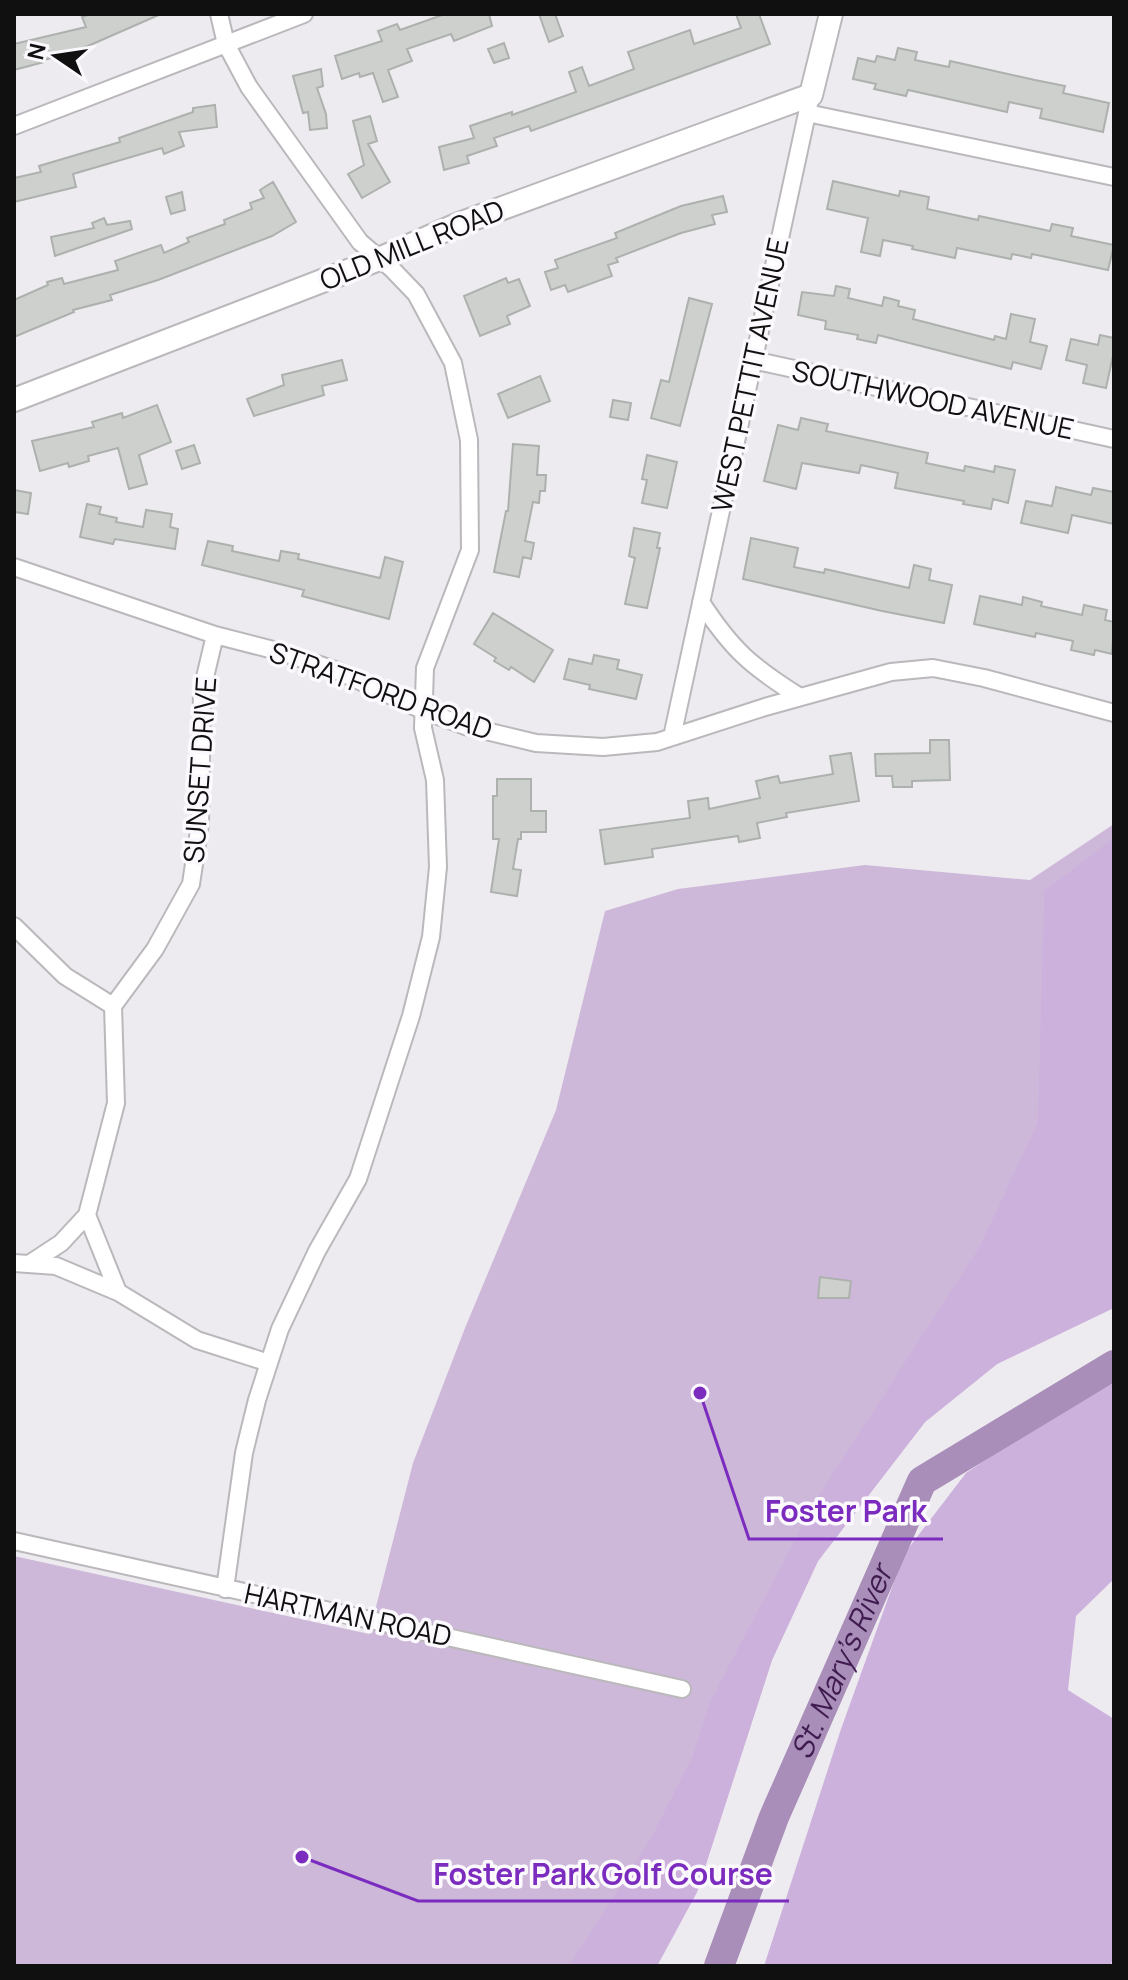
<svg xmlns="http://www.w3.org/2000/svg" width="1128" height="1980" font-family="Manrope,sans-serif">
<style>
.green{fill:#cdb8d9}
.forest{fill:#cdb1dd}
.lines{fill:none;stroke-linecap:round;stroke-linejoin:round}
.river{stroke:#a98eb9;stroke-width:30}
.building{fill:#cdd0cd;stroke:#adb1ad;stroke-width:2}
.street-casing{stroke:#bbb8bc;stroke-width:20}
.secondary-casing{stroke:#bbb8bc;stroke-width:26}
.street{stroke:#fff;stroke-width:16}
.secondary{stroke:#fff;stroke-width:22}
.labels{text-anchor:middle;stroke-width:7;stroke-linejoin:round;paint-order:stroke}
.street-label{font-size:28px;fill:#101011;stroke:#fbf9fd}
.water-label{font-size:30px;font-style:italic;fill:#3f1b50;stroke:#fbf9fd}
.leader{fill:none;stroke:#7b2cbf;stroke-width:3}
.callout-dot{fill:#7b2cbf;stroke:#fbf9fd;stroke-width:3}
.callout-label{font-size:30px;text-anchor:middle;font-weight:bold;fill:#7b2cbf;stroke:#fbf9fd;stroke-width:7;stroke-linejoin:round;paint-order:stroke}
</style>
<rect width="100%" height="100%" fill="#eeebf0"/>
<!-- green -->
<path class="green" d="M1114 824V1304L997 1364 925 1422 818 1561 772 1660 697 1892 657 1966H14V1556L369 1634 413 1463 465 1328 556 1110 605 911 678 889 865 865 1030 880Z"/>
<!-- forest -->
<path class="forest" d="M1114 838V1308L997 1364 925 1422 818 1561 772 1660 697 1892 657 1966H569L650 1840 692 1758 710 1702 816 1500 980 1246 1038 1122 1044 891Z
M1114 1383V1579L1076 1616 1068 1690 1114 1719V1958L1110 1966H764L841 1729 904 1554 966 1473 1081 1396Z"/>
<g class="lines">
<!-- river -->
<path class="river" id="s1" d="M719 1966 774 1817 922 1481 1114 1365"/>
</g>
<!-- building -->
<path class="building" d="M90 14H161L72 53 43 60 44 62 14 70V44L86 27 82 17Z
M445 14H489L492 26 454 41 451 34 407 49 412 61 388 70 398 97 383 102 373 73 360 77 359 73 342 79 335 56 382 41 378 31 397 24 400 30Z
M539 14H555L563 36 549 42Z
M736 14H759L770 44 531 131 529 126 494 138 497 146 467 156 469 163 444 170 439 147 474 138 470 126 512 112V115L576 92 569 72 582 67 589 86 634 69 628 52 690 30 694 44 741 28Z
M504 43 509 58 494 63 488 49Z
M898 48 917 52 915 60 949 67 950 61 1035 80 1065 86 1063 93 1109 103 1103 132 1040 118 1042 109 1009 102 1007 112 908 90 906 96 874 89 876 84 853 79 858 58 875 62 877 56 895 60Z
M321 69 323 86 317 88 326 114 327 128 310 130 308 112 303 113 293 76Z
M215 105 217 127 179 132 184 146 164 154 162 148 73 174 76 187 14 202V178L41 172 39 166 120 142 119 138 193 112V108Z
M370 116 377 141 368 144 390 182 362 198 348 174 364 165 353 121Z
M833 181 899 196 900 191 929 197 927 209 978 220 979 216 1050 231 1052 224 1073 228 1071 236 1114 245 1108 270 1032 254 1031 258 1012 254 1011 259 957 248 955 258 912 249 913 246 883 240 880 256 861 252 868 218 827 209Z
M273 182 296 222 272 236 158 280 110 295 112 300 73 310 74 312 14 337V300L48 285 47 282 62 278 64 284 118 270 115 261 161 245 164 253 189 242 187 238 225 224 224 220 252 209 250 203 264 198 260 190Z
M182 192 185 210 171 214 166 197Z
M723 196 727 212 712 215 715 224 681 233 616 258 618 262 608 265 612 276 568 292 565 285 551 290 545 272 558 268 555 260 617 238 615 233 681 206Z
M104 218 107 225 130 221 132 229 55 256 51 237 94 228 92 223Z
M506 278 508 283 519 279 530 306 507 316 510 324 480 336 464 296Z
M836 286 850 289 848 298 882 306 884 297 899 301 898 306 915 310 913 319 994 340 995 336 1006 339 1011 314 1035 319 1030 342 1047 346 1041 369 1013 362 1011 369 878 335 876 343 857 339 858 335 825 329 826 321 798 315 802 292 834 296Z
M689 298 712 304 680 426 651 418 661 380 669 382Z
M1100 335 1114 338V351L1106 388 1083 383 1087 365 1066 360 1071 339 1098 345Z
M342 360 347 380 322 386 324 395 254 416 247 399 284 385 282 375Z
M540 376 550 401 508 418 498 394Z
M613 400 631 403 628 420 610 417Z
M157 405 171 442 139 455 147 484 129 489 118 448 88 456 89 461 69 467 68 463 40 471 32 441 94 427 92 422 122 413 123 418Z
M801 418 828 424 826 431 928 453 926 463 964 471 965 466 994 472 995 466 1015 470 1008 503 993 499 991 509 963 504 964 501 895 488 898 473 861 465 859 473 802 463 796 489 764 481 778 425 798 430Z
M513 444 539 446 537 475H546L545 491H540L539 503 533 502 525 541 534 543 531 559 523 557 519 577 494 572 506 511H508Z
M194 445 200 463 182 469 176 451Z
M647 455 677 462 667 508 642 503 647 480 642 479Z
M1056 487 1091 495 1093 488 1114 492V524L1072 515 1068 533 1021 523 1026 501 1052 506Z
M14 490 31 493 28 514 14 512Z
M87 504 101 507 99 514 117 518 116 522 143 527 146 510 172 514 170 527 178 529 175 549 115 539 113 544 80 537Z
M634 528 660 533 657 548H660L647 608 625 604 635 558 629 556Z
M751 538 798 548 794 567 824 573 825 569 909 588 914 565 931 569 929 580 952 585 944 623 882 611 743 579Z
M208 541 233 546 232 551 279 561 281 551 299 554 298 559 380 578 385 557 403 562 389 619 302 596 304 590 202 565Z
M980 596 1022 605 1023 597 1042 602 1041 606 1082 615 1084 605 1107 610 1105 620 1114 622 1112 654 1095 650 1094 655 1071 650 1073 641 1036 633 1035 637 974 624Z
M493 613 553 650 534 682 511 667 509 670 494 661 496 658 474 644Z
M594 655 619 660 617 669 642 675 636 699 589 689 590 685 564 679 569 659 592 664Z
M930 740H949L950 780 912 781V787H893L892 776H876L875 754 930 753Z
M851 753 859 801 786 813 787 817 757 823 760 838 739 842 738 836 652 849 653 857 605 864 600 830 690 818 688 801 708 798 709 809 760 798 756 781 778 776 780 783 833 774 830 756Z
M497 779H531V811H546V832H521V839H518L513 869 521 870 517 896 491 892 499 839H493V796H497Z
M820 1277 851 1281 849 1298H818Z"/>
<g class="lines">
<!-- street casing -->
<g class="street-casing">
<path id="street" d="M219 14 226 44 249 87 360 242 392 269 416 294 453 363 469 440 470 550 425 668 423 728 435 780 438 867 431 937 411 1016 358 1179 317 1251 280 1329 257 1400 244 1453 225 1589
M807 113 1114 177
M14 126 304 14
M753 360 1114 439
M14 567 215 635 281 652 338 671 422 710 465 726 536 743 603 747 657 742 765 707 891 672 933 668 984 678 1114 713
M701 602C732 650 752 667 800 697
M672 737 811 95
M14 926 65 976 113 1006
M14 1263 56 1266 118 1292 197 1340 269 1363
M29 1264 61 1243 87 1215
M118 1292 87 1215 116 1103 113 1006 155 949 191 884 200 824 202 690 215 635
M14 1541 682 1689"/>
</g>
<!-- secondary casing -->
<g class="secondary-casing">
<path id="secondary" d="M14 400 379 259 459 224 811 95 831 14"/>
</g>
<!-- street -->
<use href="#street" class="street"/>
<!-- secondary -->
<use href="#secondary" class="secondary"/>
</g>
<g class="labels">
<!-- street labels -->
<g class="street-label">
<text transform="translate(412 245) rotate(-22)" y="10">OLD MILL ROAD</text>
<text transform="translate(750 375) rotate(-78)" y="10">WEST PETTIT AVENUE</text>
<text transform="translate(933 400) rotate(12)" y="10">SOUTHWOOD AVENUE</text>
<text transform="translate(381 691) rotate(20)" y="10">STRATFORD ROAD</text>
<text transform="translate(200 770) rotate(-86)" y="10">SUNSET DRIVE</text>
<text transform="translate(348 1615) rotate(12)" y="10">HARTMAN ROAD</text>
</g>
<!-- water labels -->
<g class="water-label">
<text dy="10" stroke="none"><textPath href="#s1" startOffset="328">St. Mary's River</textPath></text>
</g>
</g>
<!-- callouts -->
<path class="leader" d="M700 1393L749 1539H943M302 1857L418 1901H789"/>
<g class="callout-dot">
<circle cx="700" cy="1393" r="8"/>
<circle cx="302" cy="1857" r="8"/>
</g>
<g class="callout-label">
<text x="846" y="1522">Foster Park</text>
<text x="603" y="1885">Foster Park Golf Course</text>
</g>
<!-- border -->
<rect width="1128" height="1980" fill="none" stroke="#101011" stroke-width="32"/>
<!-- north arrow -->
<g transform="translate(56 56) rotate(283)" stroke="#fbf9fd" stroke-width="6" paint-order="stroke">
<path d="M0-6L14 30L0 20L-14 30Z" fill="#101011"/>
<text y="-12" font-size="22" font-weight="bold" text-anchor="middle" fill="#101011">N</text>
</g>
</svg>
